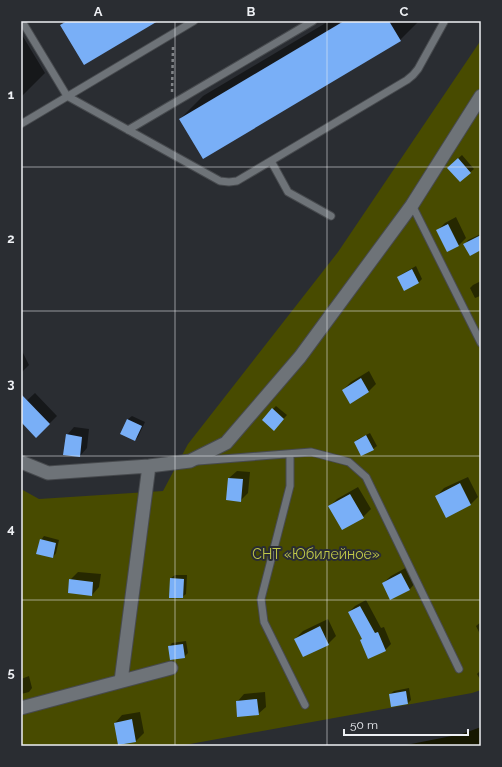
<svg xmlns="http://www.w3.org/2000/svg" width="502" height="767" font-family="Raleway,sans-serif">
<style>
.green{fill:#484b00}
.water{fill:#161700}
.shadow{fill:#0007}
.building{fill:#79aff7}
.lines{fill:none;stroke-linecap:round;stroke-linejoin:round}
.service-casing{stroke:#474a4e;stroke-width:9}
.minor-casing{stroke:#474a4e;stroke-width:15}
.path{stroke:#818488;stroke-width:2.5;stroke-dasharray:3 3;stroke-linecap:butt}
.service{stroke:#6e7378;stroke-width:7}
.minor{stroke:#6e7378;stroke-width:13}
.grid{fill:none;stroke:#eef0f4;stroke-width:1;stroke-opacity:0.55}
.labels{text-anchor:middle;stroke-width:4;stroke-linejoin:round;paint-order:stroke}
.park-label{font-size:14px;fill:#c1c949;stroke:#2a2d32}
.neatline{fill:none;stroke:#eef0f4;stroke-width:1.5}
.grid-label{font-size:13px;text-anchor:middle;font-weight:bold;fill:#eef0f4}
</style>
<rect width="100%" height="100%" fill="#2a2d32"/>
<!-- green -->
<path class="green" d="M481 40V690L472 693 179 746H21V489L39 499 163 491 188 444 338 252Z"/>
<!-- water -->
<path class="water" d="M481 727V746H401L462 734Z"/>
<!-- shadow -->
<path class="shadow" d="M329 21H419L400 40 180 119 203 96Z
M22 35 45 73 21 97V36Z
M462 155 474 169 460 181 452 164Z
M456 217 466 238 459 245 448 251 437 231 445 223Z
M481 234V249L465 244 468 240Z
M416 266 422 279 419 282 404 290 398 277 402 274Z
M481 281V298L480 296 475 298 470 288 473 285Z
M21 349 29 365 21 373Z
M369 371 376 384 368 392 343 390 351 382Z
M35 393 57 416 36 437 21 421V406Z
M276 406 287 415 277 426 273 409Z
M132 416 145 422 138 437 135 440 121 434 128 419Z
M74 427 89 429 87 448 80 456 67 435Z
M370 433 377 446 373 449 355 442 358 439Z
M237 471 250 472 248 493 240 501 229 478Z
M468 477 478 497 470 505 437 496 444 488Z
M358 487 371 509 363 517 330 506 337 499Z
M44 536 59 540 56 553 53 557 41 540Z
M409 566 417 581 410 589 391 598 383 583 391 576Z
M78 572 101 574 99 587 92 595 70 580Z
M175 575H187L186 594 182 597 171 578Z
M366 600 381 628 384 627 391 644 385 650 363 638 349 612 355 606Z
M328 619 336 636 328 644 295 639 303 631Z
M481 622V636L476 626Z
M186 641 188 653 184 657 169 647 172 643Z
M481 670V681L477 674Z
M29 676 32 688 29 692 21 694V679Z
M409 688 411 700 408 703 390 694 394 691Z
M265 692 266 707 258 714 237 702 244 694Z
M140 712 144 733 136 741 118 744 115 723 122 715Z"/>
<!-- building -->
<path class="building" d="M67 21H158L84 65 60 25Z
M344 21H389L401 41 203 159 179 119Z
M458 158 471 173 460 182 447 168Z
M448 224 459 246 447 252 436 230Z
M481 235V250L470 256 463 244Z
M412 269 419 283 404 291 397 277Z
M361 378 369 392 350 404 342 390Z
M21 394 50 424 36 438 21 422Z
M272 408 284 419 274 431 262 420Z
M127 419 142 426 135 441 120 434Z
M66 434 82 437 80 457 63 455Z
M366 435 374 450 361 456 354 442Z
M228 478 243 479 241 502 226 500Z
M460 483 471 505 446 518 435 496Z
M350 494 364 518 342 530 328 506Z
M40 539 56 543 53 558 36 554Z
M401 573 410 590 390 600 382 583Z
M170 578 184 579 183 598H169Z
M69 579 93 582 92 596 68 593Z
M360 606 375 633 378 632 386 651 368 659 360 640 362 639 348 612Z
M320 626 329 645 303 657 294 639Z
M183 644 185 658 170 660 168 646Z
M406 691 408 704 391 707 389 694Z
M257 699 259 715 237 717 236 701Z
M132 719 136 742 118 745 114 723Z"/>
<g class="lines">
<!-- service casing -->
<g class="service-casing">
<path id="service" d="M23 23 67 96 220 181 229 182 237 181 407 80 413 75 418 69 444 22V21
M21 124 194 21
M128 130 313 21
M271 161 288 192 331 216
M412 205 481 343
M290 454V486L261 599 264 622 305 705
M198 461 311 452 349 462 366 477 459 669"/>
</g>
<!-- minor casing -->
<g class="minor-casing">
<path id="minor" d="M21 462 48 473 149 466 190 461 226 443 300 357 412 205 481 96
M121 681 149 466
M21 708 171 668"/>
</g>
<!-- path -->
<path class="path" d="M172 92 173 47"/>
<!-- service -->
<use href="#service" class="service"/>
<!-- minor -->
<use href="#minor" class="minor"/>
</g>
<!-- grid -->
<path class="grid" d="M175 21V746M327 21V746M21 167H481M21 311H481M21 456H481M21 600H481"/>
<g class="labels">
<!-- park labels -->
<g class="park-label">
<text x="316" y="559">СНТ «Юбилейное»</text>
</g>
</g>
<!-- border -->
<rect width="502" height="767" fill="none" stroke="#2a2d32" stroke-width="44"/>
<!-- scale -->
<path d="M344 729v6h124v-6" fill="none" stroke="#eef0f4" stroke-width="2"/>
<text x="350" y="729" font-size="12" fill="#eef0f4" stroke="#2a2d32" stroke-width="3" paint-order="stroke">50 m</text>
<rect x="22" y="22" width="458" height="723" class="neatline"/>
<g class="grid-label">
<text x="98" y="16">A</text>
<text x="251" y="16">B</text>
<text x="404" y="16">C</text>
<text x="11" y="99">1</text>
<text x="11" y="243">2</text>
<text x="11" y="388">3</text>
<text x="11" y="533">4</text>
<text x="11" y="677">5</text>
</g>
</svg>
